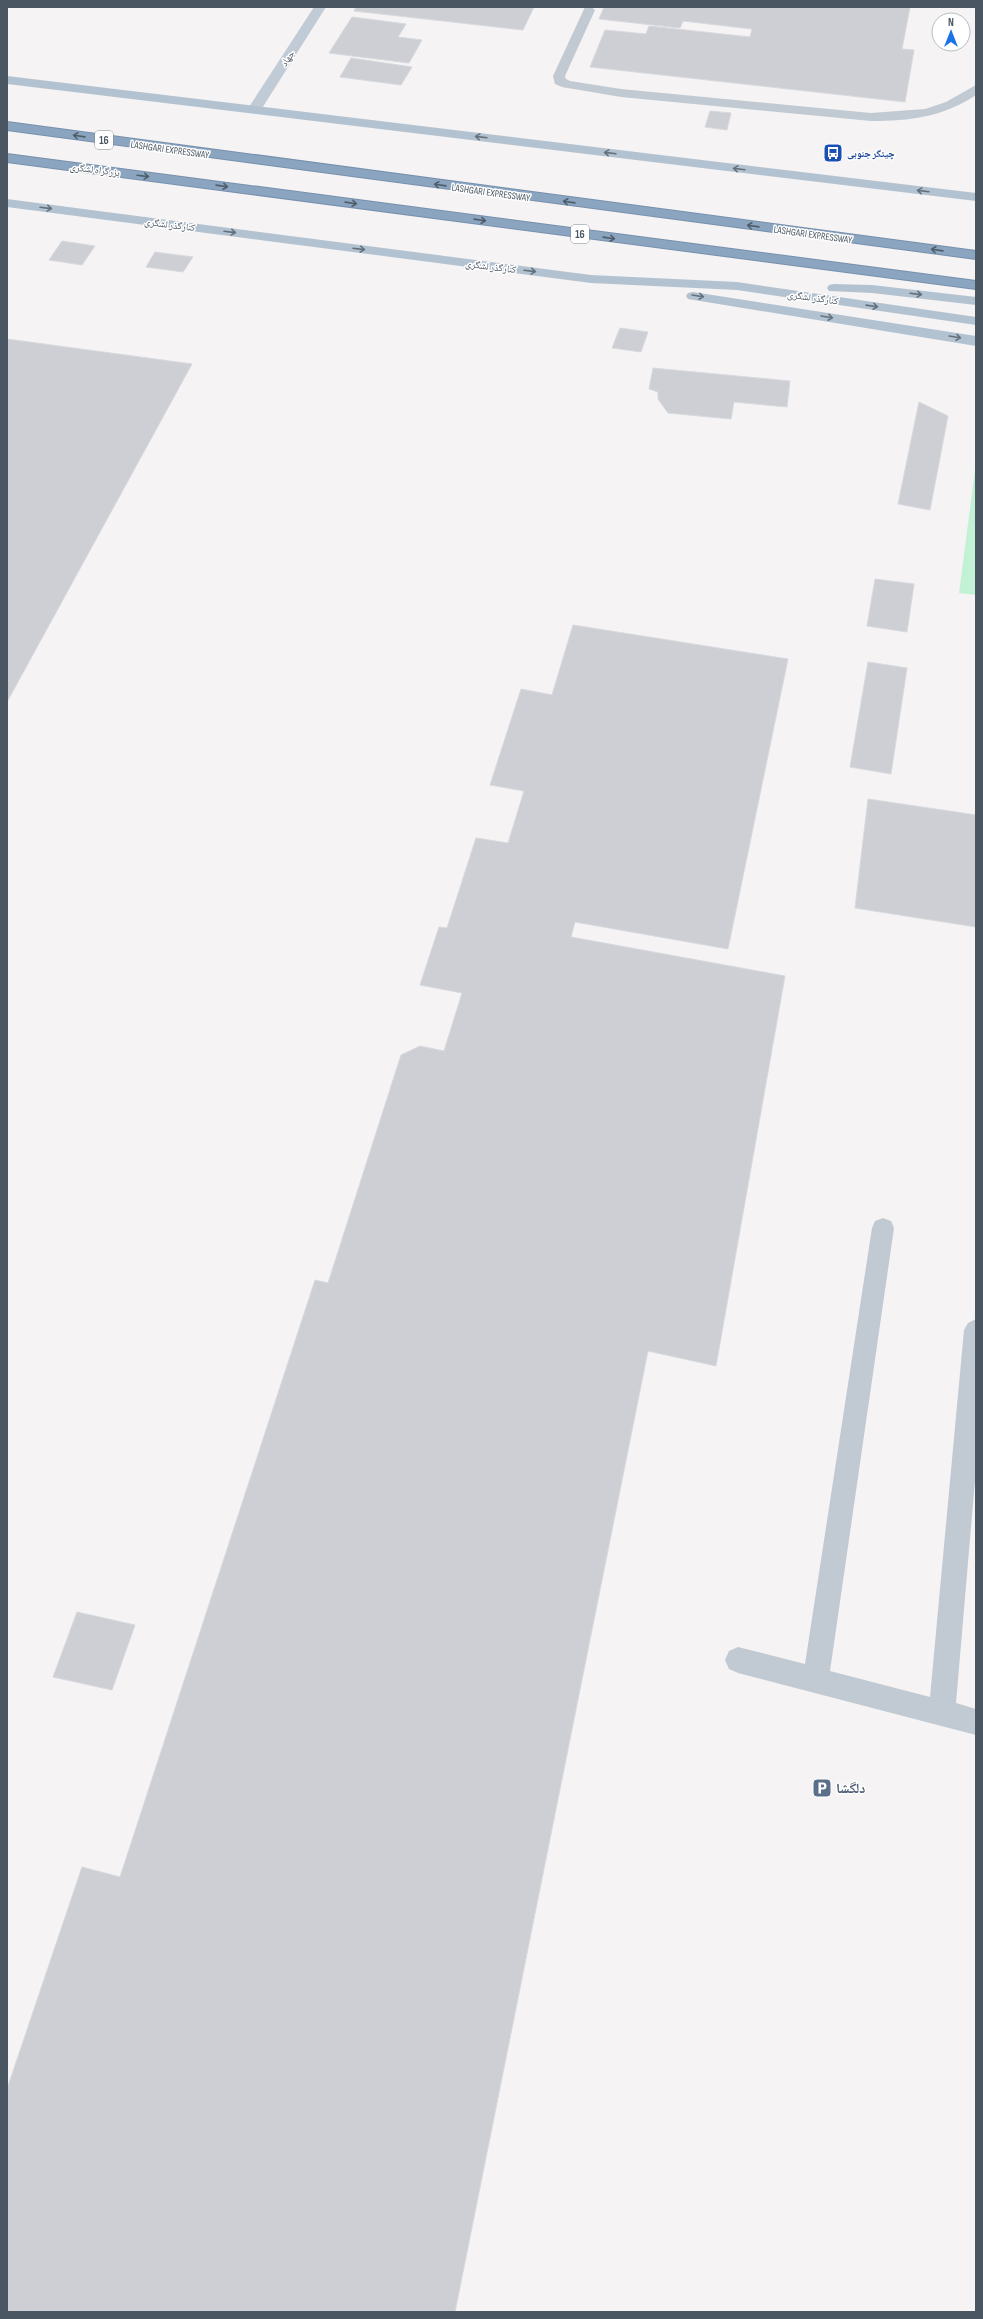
<svg xmlns="http://www.w3.org/2000/svg" width="983" height="2319" font-family="'Sofia Sans Condensed','Noto Naskh Arabic',sans-serif">
<style>
.green{fill:#c3f1d5}
.building{fill:#cdcfd5;stroke:#d7d9de}
.lines{fill:none;stroke-linecap:round;stroke-linejoin:round}
.highway-casing{stroke:#7690ad;stroke-width:2}
.lane{fill:#c1cad2;fill-rule:evenodd}
.secondary{fill:#c1cbd6;fill-rule:evenodd}
.primary{fill:#b3c2d1;fill-rule:evenodd}
.highway{fill:#8ba5c1;fill-rule:evenodd}
.oneway{stroke:#505e6b}
.oneway2{stroke:#64717d}
.labels{text-anchor:middle;stroke-width:3;stroke-linejoin:round;paint-order:stroke}
.far-street-label{font-size:10px;fill:#4a5661;stroke:#fff}
.far-transit-label{font-size:10px;font-weight:bold;fill:#164399;stroke:#fff;text-anchor:start}
.shield{fill:#fff;stroke:#808990;stroke-width:1}
.shield-label{font-size:11px;font-weight:bold;fill:#4a5661}
.near-service-label{font-size:14px;font-weight:bold;fill:#4e5e75;stroke:#fff;text-anchor:start}
</style>
<rect width="100%" height="100%" fill="#f5f3f3"/>
<!-- green -->
<path class="green" d="M975 470H976V595L959 593Z"/>
<!-- building -->
<path class="building" d="M356 7H534L523 30 354 11Z
M604 7H910L902 49 914 50 905 102 590 67 605 30 646 34 649 26 750 37 752 29 683 21 680 28 599 19Z
M352 17 406 24 398 37 422 40 409 63 329 53Z
M351 58 412 67 401 85 340 77Z
M710 111 731 113 727 130 705 127Z
M62 241 95 246 82 265 49 260Z
M155 252 193 257 183 272 146 267Z
M620 328 648 332 641 352 612 348Z
M7 339 192 364 7 702Z
M653 368 790 381 787 407 734 402 731 419 668 413 658 399V392L649 389Z
M919 402 948 416 930 510 898 504Z
M875 579 914 584 907 632 867 626Z
M573 625 788 659 728 949 575 922 571 937 785 976 716 1366 648 1351 455 2312H7V2089L82 1867 120 1877 315 1280 328 1283 401 1055 420 1046 444 1051 462 993 420 985 439 927 447 928 476 838 508 843 524 791 490 785 521 689 552 695Z
M868 662 907 668 891 774 850 767Z
M868 799 976 815V927L855 908Z
M77 1612 135 1625 112 1690 53 1677Z"/>
<g class="lines">
<!-- highway casing -->
<g class="highway-casing">
<path id="highway" d="M7 122 976 251V259L7 130Z
M7 154 976 281V289L7 162Z"/>
</g>
<!-- lane -->
<path class="lane" d="M585 7H592L595 10 565 76 566 79 570 81 621 89 871 113 925 109 946 102 976 85V95C943 117 910 121 871 121L621 97 562 87 555 84 553 76Z
M883 1218 891 1221 894 1228 830 1671 930 1697 964 1330 968 1323 976 1319V1469L956 1703 976 1709V1735L738 1673 729 1669 725 1660 729 1651 738 1647 805 1664 872 1228 875 1221Z"/>
<!-- secondary -->
<path class="secondary" d="M314 7H326L259 113H249L247 110Z"/>
<!-- primary -->
<path class="primary" d="M7 76 976 193V201L7 84Z
M7 199 591 275 737 282 976 317V325L737 290 591 283 7 207Z
M834 284 872 285 976 297V305L872 293 829 291 827 288 829 285Z
M693 292 976 336V346L688 299 686 296 688 293Z"/>
<!-- highway -->
<use href="#highway" class="highway"/>
</g>
<!-- one-way arrows -->
<defs><path id="oneway-shaft" d="M-6 0H5M1.5-3L5.5 0L1.5 3" fill="none" stroke-width="1.6" stroke-linecap="round" stroke-linejoin="round"/></defs>
<g class="oneway">
<use href="#oneway-shaft" transform="translate(79 136) rotate(-172)"/>
<use href="#oneway-shaft" transform="translate(143 176) rotate(7)"/>
<use href="#oneway-shaft" transform="translate(440 185) rotate(-172)"/>
<use href="#oneway-shaft" transform="translate(222 186) rotate(8)"/>
<use href="#oneway-shaft" transform="translate(569 202) rotate(-172)"/>
<use href="#oneway-shaft" transform="translate(351 203) rotate(8)"/>
<use href="#oneway-shaft" transform="translate(480 220) rotate(8)"/>
<use href="#oneway-shaft" transform="translate(753 226) rotate(-172)"/>
<use href="#oneway-shaft" transform="translate(609 238) rotate(8)"/>
<use href="#oneway-shaft" transform="translate(937 250) rotate(-172)"/>
</g>
<g class="oneway2">
<use href="#oneway-shaft" transform="translate(481 137) rotate(-173)"/>
<use href="#oneway-shaft" transform="translate(610 153) rotate(-173)"/>
<use href="#oneway-shaft" transform="translate(739 169) rotate(-173)"/>
<use href="#oneway-shaft" transform="translate(923 191) rotate(-173)"/>
<use href="#oneway-shaft" transform="translate(46 208) rotate(7)"/>
<use href="#oneway-shaft" transform="translate(230 232) rotate(7)"/>
<use href="#oneway-shaft" transform="translate(359 249) rotate(7)"/>
<use href="#oneway-shaft" transform="translate(530 271) rotate(7)"/>
<use href="#oneway-shaft" transform="translate(916 294) rotate(7)"/>
<use href="#oneway-shaft" transform="translate(698 296) rotate(9)"/>
<use href="#oneway-shaft" transform="translate(872 306) rotate(8)"/>
<use href="#oneway-shaft" transform="translate(827 317) rotate(9)"/>
<use href="#oneway-shaft" transform="translate(955 337) rotate(9)"/>
</g>
<!-- icons -->
<defs>
<g id="bus-square" transform="scale(1)"><rect x="-9" y="-9" width="18" height="18" rx="4" fill="#1a4fb4" stroke="#fff"/><path d="M-5-6H5V4H4V6H2V4H-2V6H-4V4H-5ZM-3.5-4V0h7V-4ZM-3.5 1.2v1.5H-2V1.2ZM2 1.2v1.5H3.5V1.2Z" fill="#fff"/></g>
<g id="parking-square" transform="scale(1)"><rect x="-9" y="-9" width="18" height="18" rx="4" fill="#5c6f8a" stroke="#fff"/><path d="M-3.5-5.5H1a3.5 3.5 0 0 1 0 7H-1V5.5H-3.5ZM-1-3.4V-.6H.8a1.4 1.4 0 0 0 0-2.8Z" fill="#fff"/></g>
</defs>
<g fill-rule="evenodd">
<use href="#bus-square" x="833" y="153"/>
<use href="#parking-square" x="822" y="1788"/>
</g>
<g class="labels">
<!-- far-street labels -->
<g class="far-street-label">
<text transform="translate(287 58) rotate(-57)" y="4">جهاد</text>
<text transform="translate(170 149) rotate(8)" y="4">LASHGARI EXPRESSWAY</text>
<text transform="translate(95 169) rotate(7)" y="4">بزرگراه لشگری</text>
<text transform="translate(491 192) rotate(8)" y="4">LASHGARI EXPRESSWAY</text>
<text transform="translate(170 224) rotate(7)" y="4">کنارگذر لشگری</text>
<text transform="translate(813 234) rotate(8)" y="4">LASHGARI EXPRESSWAY</text>
<text transform="translate(491 266) rotate(7)" y="4">کنارگذر لشگری</text>
<text transform="translate(813 297) rotate(8)" y="4">کنارگذر لشگری</text>
</g>
<!-- far-transit labels -->
<g class="far-transit-label">
<text x="847" y="157">چیتگر جنوبی</text>
</g>
<!-- shield labels -->
<g class="shield">
<rect x="95" y="131" width="18" height="18" rx="3"/>
<rect x="571" y="225" width="18" height="18" rx="3"/>
</g>
<g class="shield-label">
<text x="104" y="144">16</text>
<text x="580" y="238">16</text>
</g>
<!-- near-service labels -->
<g class="near-service-label">
<text x="836" y="1793">دلگشا</text>
</g>
</g>
<!-- border -->
<rect width="983" height="2319" fill="none" stroke="#4a5661" stroke-width="16"/>
<!-- north arrow -->
<g transform="translate(951 32)"><circle r="19" fill="#ffffff" stroke="#b7bbc0"/>
<path d="M0-3L7 15L0 10L-7 15Z" fill="#1a73e8"/>
<text y="-6" font-size="11" font-weight="bold" text-anchor="middle" fill="#4a5661">N</text>
</g>
</svg>
